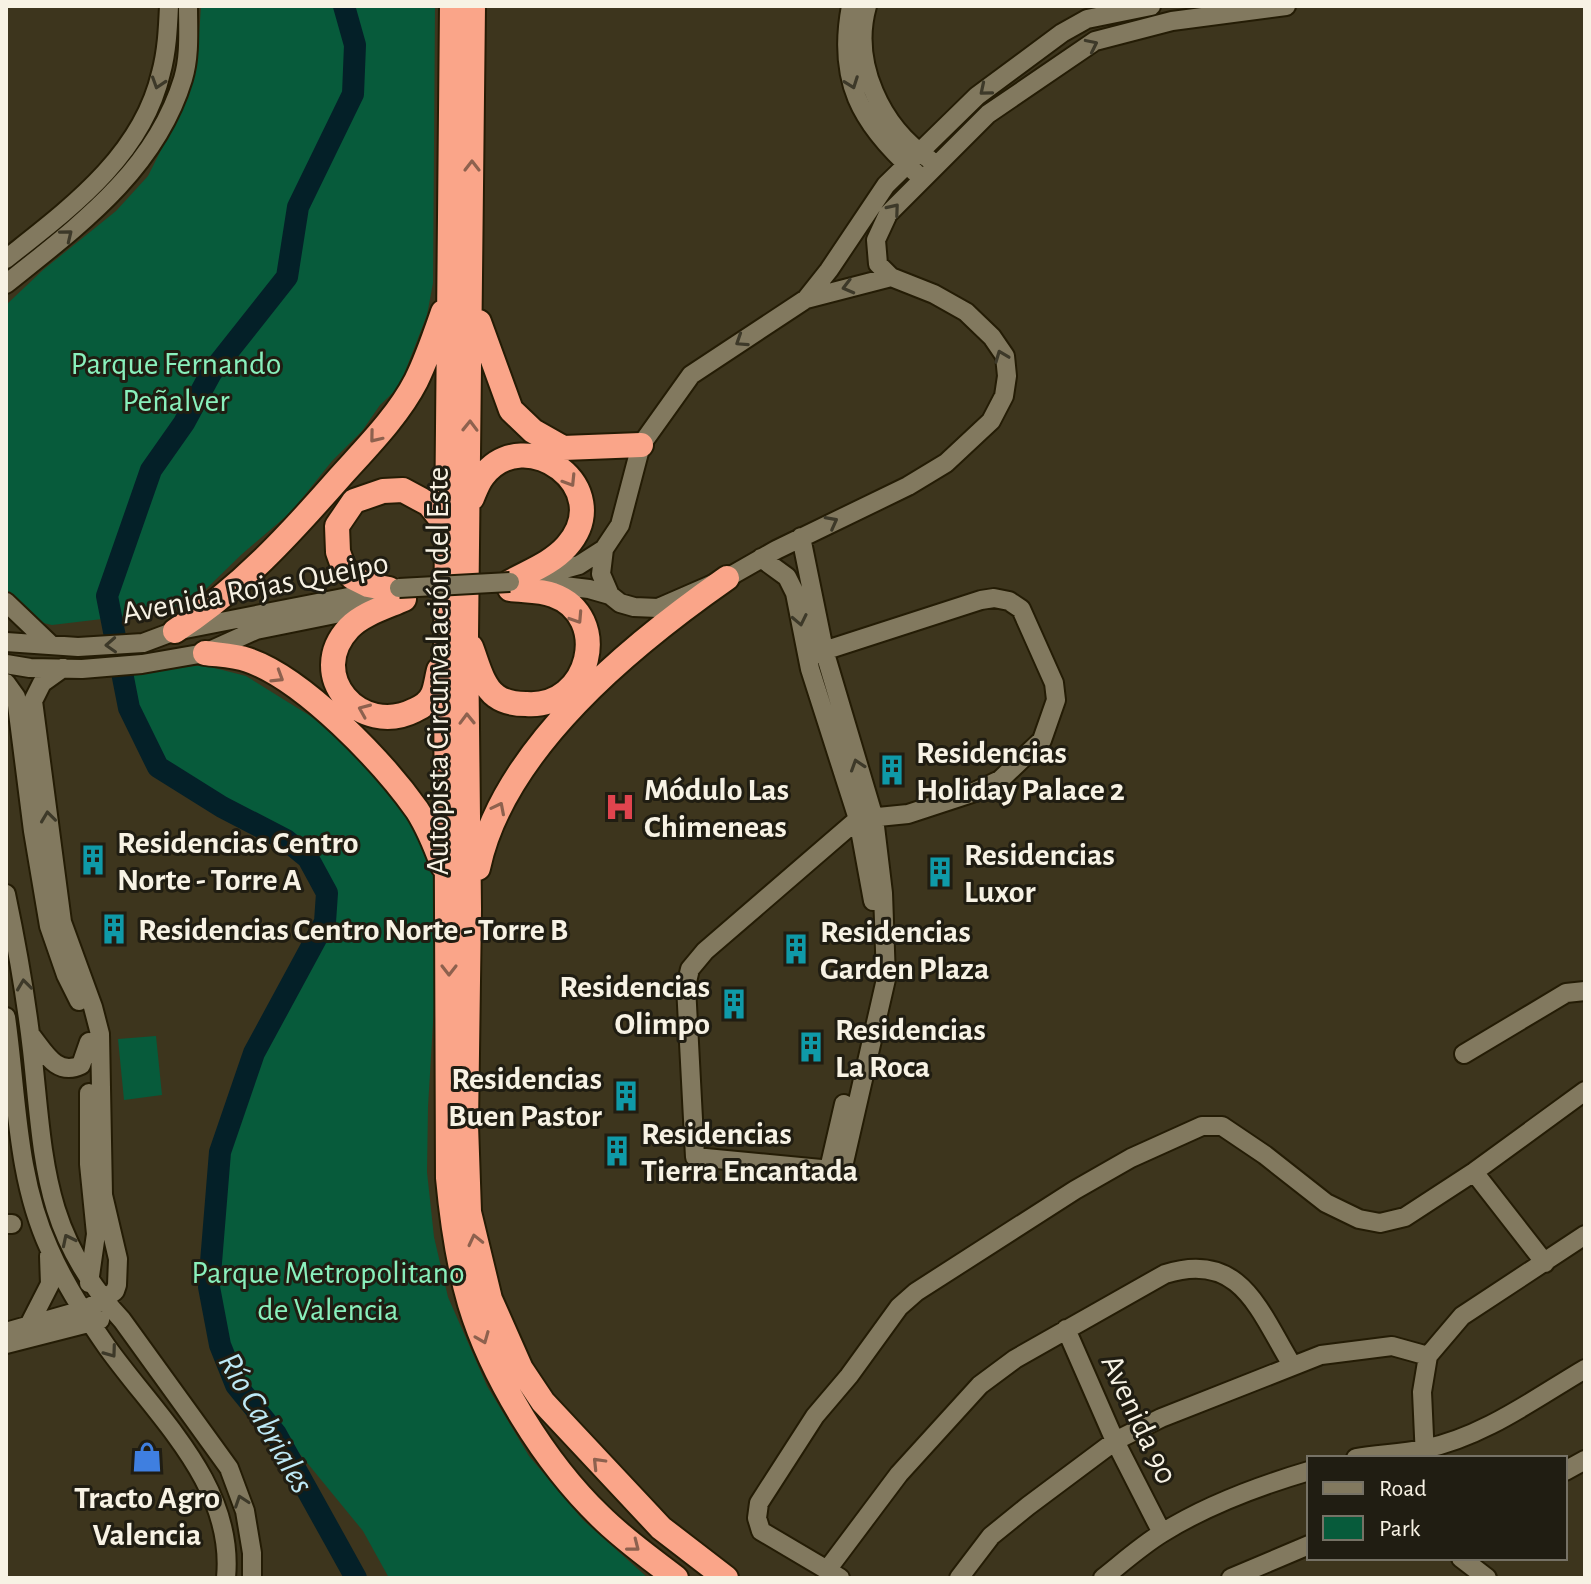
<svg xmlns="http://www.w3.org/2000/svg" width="1591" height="1584" font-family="'Alegreya Sans',sans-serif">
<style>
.park{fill:#075b3b}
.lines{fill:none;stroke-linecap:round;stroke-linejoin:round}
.river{stroke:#042028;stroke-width:22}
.minor-casing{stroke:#241c05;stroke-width:22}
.highway-casing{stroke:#241c05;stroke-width:28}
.minor{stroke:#82795f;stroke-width:18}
.highway{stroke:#faa589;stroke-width:24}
.minor-bridge-casing{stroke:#241c05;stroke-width:22;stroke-linecap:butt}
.minor-bridge{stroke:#82795f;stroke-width:18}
.oneway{stroke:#3d3929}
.oneway2{stroke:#8d614e}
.labels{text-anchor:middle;stroke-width:6;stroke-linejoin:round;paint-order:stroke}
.park-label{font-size:32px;fill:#89f0bc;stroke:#201d12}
.street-label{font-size:32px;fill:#f7f2e4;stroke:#201d12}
.poi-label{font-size:32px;font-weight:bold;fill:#f7f2e4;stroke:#201d12;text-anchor:start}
.water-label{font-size:34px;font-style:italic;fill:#bde9f6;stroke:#201d12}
</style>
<rect width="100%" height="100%" fill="#3d351d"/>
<!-- park -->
<path class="park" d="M201 6H435L433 283 427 315 399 387 380 405 362 431 332 461 291 512 242 554 206 589 169 611 52 625 35 621 6 590V305L43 270 116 211 148 176 174 124 181 99 197 67Z
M203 665 246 676 320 722 390 789 414 821 436 874 439 922 428 1107 427 1172 434 1237 448 1297 487 1386 529 1456 583 1520 648 1578H389L363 1531 240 1381 223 1344 213 1307 210 1264 213 1205 225 1134 241 1076 320 937 328 909 319 865 286 831 152 762 124 694 120 675Z
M156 1036 162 1095 124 1100 118 1039Z"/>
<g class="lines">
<!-- river -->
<path class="river" d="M344 6 355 45 353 94 298 207 287 277 211 373 184 423 151 470 107 596 129 708 158 767 222 807 286 840 308 858 327 893 325 922 254 1053 220 1152 209 1287 220 1345 236 1385 276 1434 356 1578"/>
<!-- minor casing -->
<g class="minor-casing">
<path id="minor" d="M851 6C837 80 860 123 915 172
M867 6C851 63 881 127 929 159
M6 259C69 209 142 156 161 73 167 51 168 28 169 6
M6 284C77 227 155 171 183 79 190 56 188 30 188 6
M806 299 891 277
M801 537 824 650 874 818 883 893 886 979 842 1171 695 1157 686 986 690 969 705 951 858 819 908 814 972 793 1000 780 1042 740 1056 700 1054 683 1021 609 1009 601 994 598 981 600C924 619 866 637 808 656
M604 549 601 574 610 595
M761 558 787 577 795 593 810 669 858 819 873 901
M528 579 579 565 604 549 620 525 641 445 691 375 806 299 829 270 886 185 977 96 1062 33 1087 19 1151 6
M538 588 564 586 589 589 610 595 620 603 634 607 658 608 727 578 776 550 908 486 946 463 991 421 1004 396 1007 376 1005 356 992 337 966 312 934 294 891 277 878 264 876 240 888 214 988 114 1095 41 1172 21 1286 6
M6 602 51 645
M6 642 78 647 143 643 175 631 384 590
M6 664 30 668 82 669 142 664 205 653 256 630 370 607
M6 683 16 697 33 831 49 926 66 975 79 1001
M6 894C17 946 26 998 32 1050 44 1159 42 1234 122 1320L229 1468 245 1511 252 1553V1578
M6 1017C17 1094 16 1176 49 1248 64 1283 86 1317 107 1347 157 1417 235 1485 226 1578
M30 1034C44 1051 56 1077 81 1065L89 1042
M1464 1054 1566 993 1585 991
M829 1169 844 1104
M1474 1172 1545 1263
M6 1224H12
M89 1283 96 1234 89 1164V1093
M28 1327 50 1284 49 1256
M1066 1329 1115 1441 1162 1533
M6 1332 83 1310 103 1300 115 1291 117 1285 118 1259 103 1195 100 1034 93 1007 62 922 33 701 42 683 63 668
M6 1344 100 1320
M1356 1458C1379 1454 1402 1454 1424 1449 1483 1437 1534 1399 1585 1369
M1425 1458 1422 1392 1428 1356 1462 1316 1585 1235
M1565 1471 1585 1460
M1461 1558 1487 1578
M827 1570 761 1531 757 1518 759 1503 815 1416 849 1376 899 1307 916 1292 1075 1190 1131 1158 1202 1126H1222L1265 1155 1326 1203 1359 1219 1380 1223 1405 1217 1474 1172 1585 1091
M840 1578 827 1570 899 1474 980 1385 1015 1359 1165 1274C1241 1250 1259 1311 1292 1365
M959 1578 991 1536 1028 1506 1115 1441 1161 1418 1321 1355 1392 1346 1428 1356
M1103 1578C1122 1563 1141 1546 1162 1533 1207 1505 1258 1486 1309 1471
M1231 1578 1309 1545"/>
</g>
<!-- highway casing -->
<g class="highway-casing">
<path id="highway" d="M452 6 446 640 448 1178C452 1221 458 1263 470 1304 492 1377 545 1463 600 1516 623 1539 650 1558 676 1578
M473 6 466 635 469 909 466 1125 469 1212 490 1299 521 1369 543 1402 661 1528 726 1578
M479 322 511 410 533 431 563 448 641 445
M472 498C475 491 478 482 483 476 525 421 618 488 567 546 552 563 530 571 510 582
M389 589 368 585 352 577 343 566 338 552 337 526 354 501 383 491 403 490 429 504 448 528
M404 599C386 607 362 614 349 628 305 675 360 738 415 710 422 707 430 701 433 694 436 687 437 677 439 670
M175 631C240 589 290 534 340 477 367 447 398 416 416 381 427 359 435 335 443 312
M471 647C477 662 482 686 496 696 504 702 516 704 526 704 591 709 612 616 553 595 540 590 523 591 510 589
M205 653C219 655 234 655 248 660 304 679 383 762 417 810 428 827 436 847 443 866
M478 868C503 749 631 645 727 578"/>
</g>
<!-- minor -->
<use href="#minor" class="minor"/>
<!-- highway -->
<use href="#highway" class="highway"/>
<!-- minor-bridge casing -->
<g class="minor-bridge-casing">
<path id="minor-bridge" d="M399 588 510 582"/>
</g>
<!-- minor-bridge -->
<use href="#minor-bridge" class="minor-bridge"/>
</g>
<!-- one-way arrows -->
<defs><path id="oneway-chevron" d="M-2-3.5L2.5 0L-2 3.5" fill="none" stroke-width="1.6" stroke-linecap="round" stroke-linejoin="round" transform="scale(2)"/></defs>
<g class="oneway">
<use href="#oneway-chevron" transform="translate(1092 45) rotate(-26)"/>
<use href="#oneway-chevron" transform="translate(158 83) rotate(108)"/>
<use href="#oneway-chevron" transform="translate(852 83) rotate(70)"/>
<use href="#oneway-chevron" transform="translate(985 90) rotate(140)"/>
<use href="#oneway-chevron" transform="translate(894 209) rotate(-50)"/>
<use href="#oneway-chevron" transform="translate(67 235) rotate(-39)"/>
<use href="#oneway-chevron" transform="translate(848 287) rotate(165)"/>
<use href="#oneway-chevron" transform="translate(741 341) rotate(147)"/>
<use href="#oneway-chevron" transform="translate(1001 356) rotate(-111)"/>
<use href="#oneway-chevron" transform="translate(832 522) rotate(-28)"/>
<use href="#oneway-chevron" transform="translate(800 620) rotate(78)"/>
<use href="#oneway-chevron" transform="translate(111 645) rotate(177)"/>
<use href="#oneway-chevron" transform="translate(857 765) rotate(-108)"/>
<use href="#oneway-chevron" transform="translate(48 817) rotate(-97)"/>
<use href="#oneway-chevron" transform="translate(24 985) rotate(-97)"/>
<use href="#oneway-chevron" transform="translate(68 1240) rotate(-116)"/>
<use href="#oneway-chevron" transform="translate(111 1352) rotate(54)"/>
<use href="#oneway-chevron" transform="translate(241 1501) rotate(-109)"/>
</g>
<g class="oneway2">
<use href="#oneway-chevron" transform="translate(472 166) rotate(-90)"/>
<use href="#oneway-chevron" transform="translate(470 426) rotate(-89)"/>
<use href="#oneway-chevron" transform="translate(375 437) rotate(129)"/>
<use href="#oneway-chevron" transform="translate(570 481) rotate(58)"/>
<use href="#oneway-chevron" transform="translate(577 618) rotate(57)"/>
<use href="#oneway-chevron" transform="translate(278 677) rotate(32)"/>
<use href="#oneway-chevron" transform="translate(364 710) rotate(-157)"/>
<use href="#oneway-chevron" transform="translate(467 719) rotate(-91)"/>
<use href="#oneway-chevron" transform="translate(499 808) rotate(-63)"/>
<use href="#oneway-chevron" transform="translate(449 970) rotate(90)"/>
<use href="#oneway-chevron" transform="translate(475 1240) rotate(-103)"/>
<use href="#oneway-chevron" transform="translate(483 1338) rotate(68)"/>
<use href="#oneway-chevron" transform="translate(598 1463) rotate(-134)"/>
<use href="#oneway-chevron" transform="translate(634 1546) rotate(38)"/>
</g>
<!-- icons -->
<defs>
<g id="building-bare" transform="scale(2.4)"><path d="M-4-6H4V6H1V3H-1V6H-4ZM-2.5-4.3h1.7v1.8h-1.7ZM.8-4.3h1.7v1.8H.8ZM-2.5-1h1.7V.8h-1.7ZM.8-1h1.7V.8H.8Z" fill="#0f9aa8" stroke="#201d12" stroke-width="2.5" paint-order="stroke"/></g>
<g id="hospital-bare" transform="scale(2.4)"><path d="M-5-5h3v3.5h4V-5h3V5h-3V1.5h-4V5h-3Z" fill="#e0444e" stroke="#201d12" stroke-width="2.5" paint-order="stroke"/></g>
<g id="shop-bare" transform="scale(2.4)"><path d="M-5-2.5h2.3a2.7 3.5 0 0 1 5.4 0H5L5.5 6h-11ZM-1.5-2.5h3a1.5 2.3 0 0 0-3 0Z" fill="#3f7fe0" stroke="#201d12" stroke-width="2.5" paint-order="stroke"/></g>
</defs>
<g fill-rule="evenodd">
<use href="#building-bare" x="892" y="770"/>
<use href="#hospital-bare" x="620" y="807"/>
<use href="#building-bare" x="93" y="860"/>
<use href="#building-bare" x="940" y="872"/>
<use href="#building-bare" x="114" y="929"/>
<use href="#building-bare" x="796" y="949"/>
<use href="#building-bare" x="734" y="1004"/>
<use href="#building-bare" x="811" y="1047"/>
<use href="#building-bare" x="626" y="1096"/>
<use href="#building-bare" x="617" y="1151"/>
<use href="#shop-bare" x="147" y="1457"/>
</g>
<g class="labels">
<!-- park labels -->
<g class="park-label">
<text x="176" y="374">Parque Fernando<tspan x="176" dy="37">Peñalver</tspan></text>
<text x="328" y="1283">Parque Metropolitano<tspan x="328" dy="37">de Valencia</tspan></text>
</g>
<!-- street labels -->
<g class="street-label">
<text transform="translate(255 587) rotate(-11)" y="11">Avenida Rojas Queipo</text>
<text transform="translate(437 671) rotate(-90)" y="11">Autopista Circunvalación del Este</text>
<text transform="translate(1140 1419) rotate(65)" y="11">Avenida 90</text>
</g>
<!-- poi labels -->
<g class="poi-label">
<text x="916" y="763">Residencias<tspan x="916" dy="37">Holiday Palace 2</tspan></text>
<text x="644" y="800">Módulo Las<tspan x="644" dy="37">Chimeneas</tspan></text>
<text x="117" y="853">Residencias Centro<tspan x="117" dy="37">Norte - Torre A</tspan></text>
<text x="964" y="865">Residencias<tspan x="964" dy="37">Luxor</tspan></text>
<text x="138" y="940">Residencias Centro Norte - Torre B</text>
<text x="820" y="942">Residencias<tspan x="820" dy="37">Garden Plaza</tspan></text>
<text x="710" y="997" text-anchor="end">Residencias<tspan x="710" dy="37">Olimpo</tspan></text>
<text x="835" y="1040">Residencias<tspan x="835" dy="37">La Roca</tspan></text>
<text x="602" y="1089" text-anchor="end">Residencias<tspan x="602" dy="37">Buen Pastor</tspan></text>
<text x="641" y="1144">Residencias<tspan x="641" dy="37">Tierra Encantada</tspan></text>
<text x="147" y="1508" text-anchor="middle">Tracto Agro<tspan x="147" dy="37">Valencia</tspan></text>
</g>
<!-- water labels -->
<g class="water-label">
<text transform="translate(267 1422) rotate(60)" y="12">Río Cabriales</text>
</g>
</g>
<!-- border -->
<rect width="1591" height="1584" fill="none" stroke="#f7f2e4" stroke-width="16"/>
<!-- legend -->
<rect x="1307" y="1456" width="260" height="104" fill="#201d12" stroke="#767266" stroke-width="2"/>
<rect x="1323" y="1482" width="40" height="12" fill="#82795f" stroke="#767266" stroke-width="2"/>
<text x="1379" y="1496" font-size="24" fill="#f7f2e4">Road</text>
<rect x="1323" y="1516" width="40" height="24" fill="#075b3b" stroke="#767266" stroke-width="2"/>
<text x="1379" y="1536" font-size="24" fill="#f7f2e4">Park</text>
</svg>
